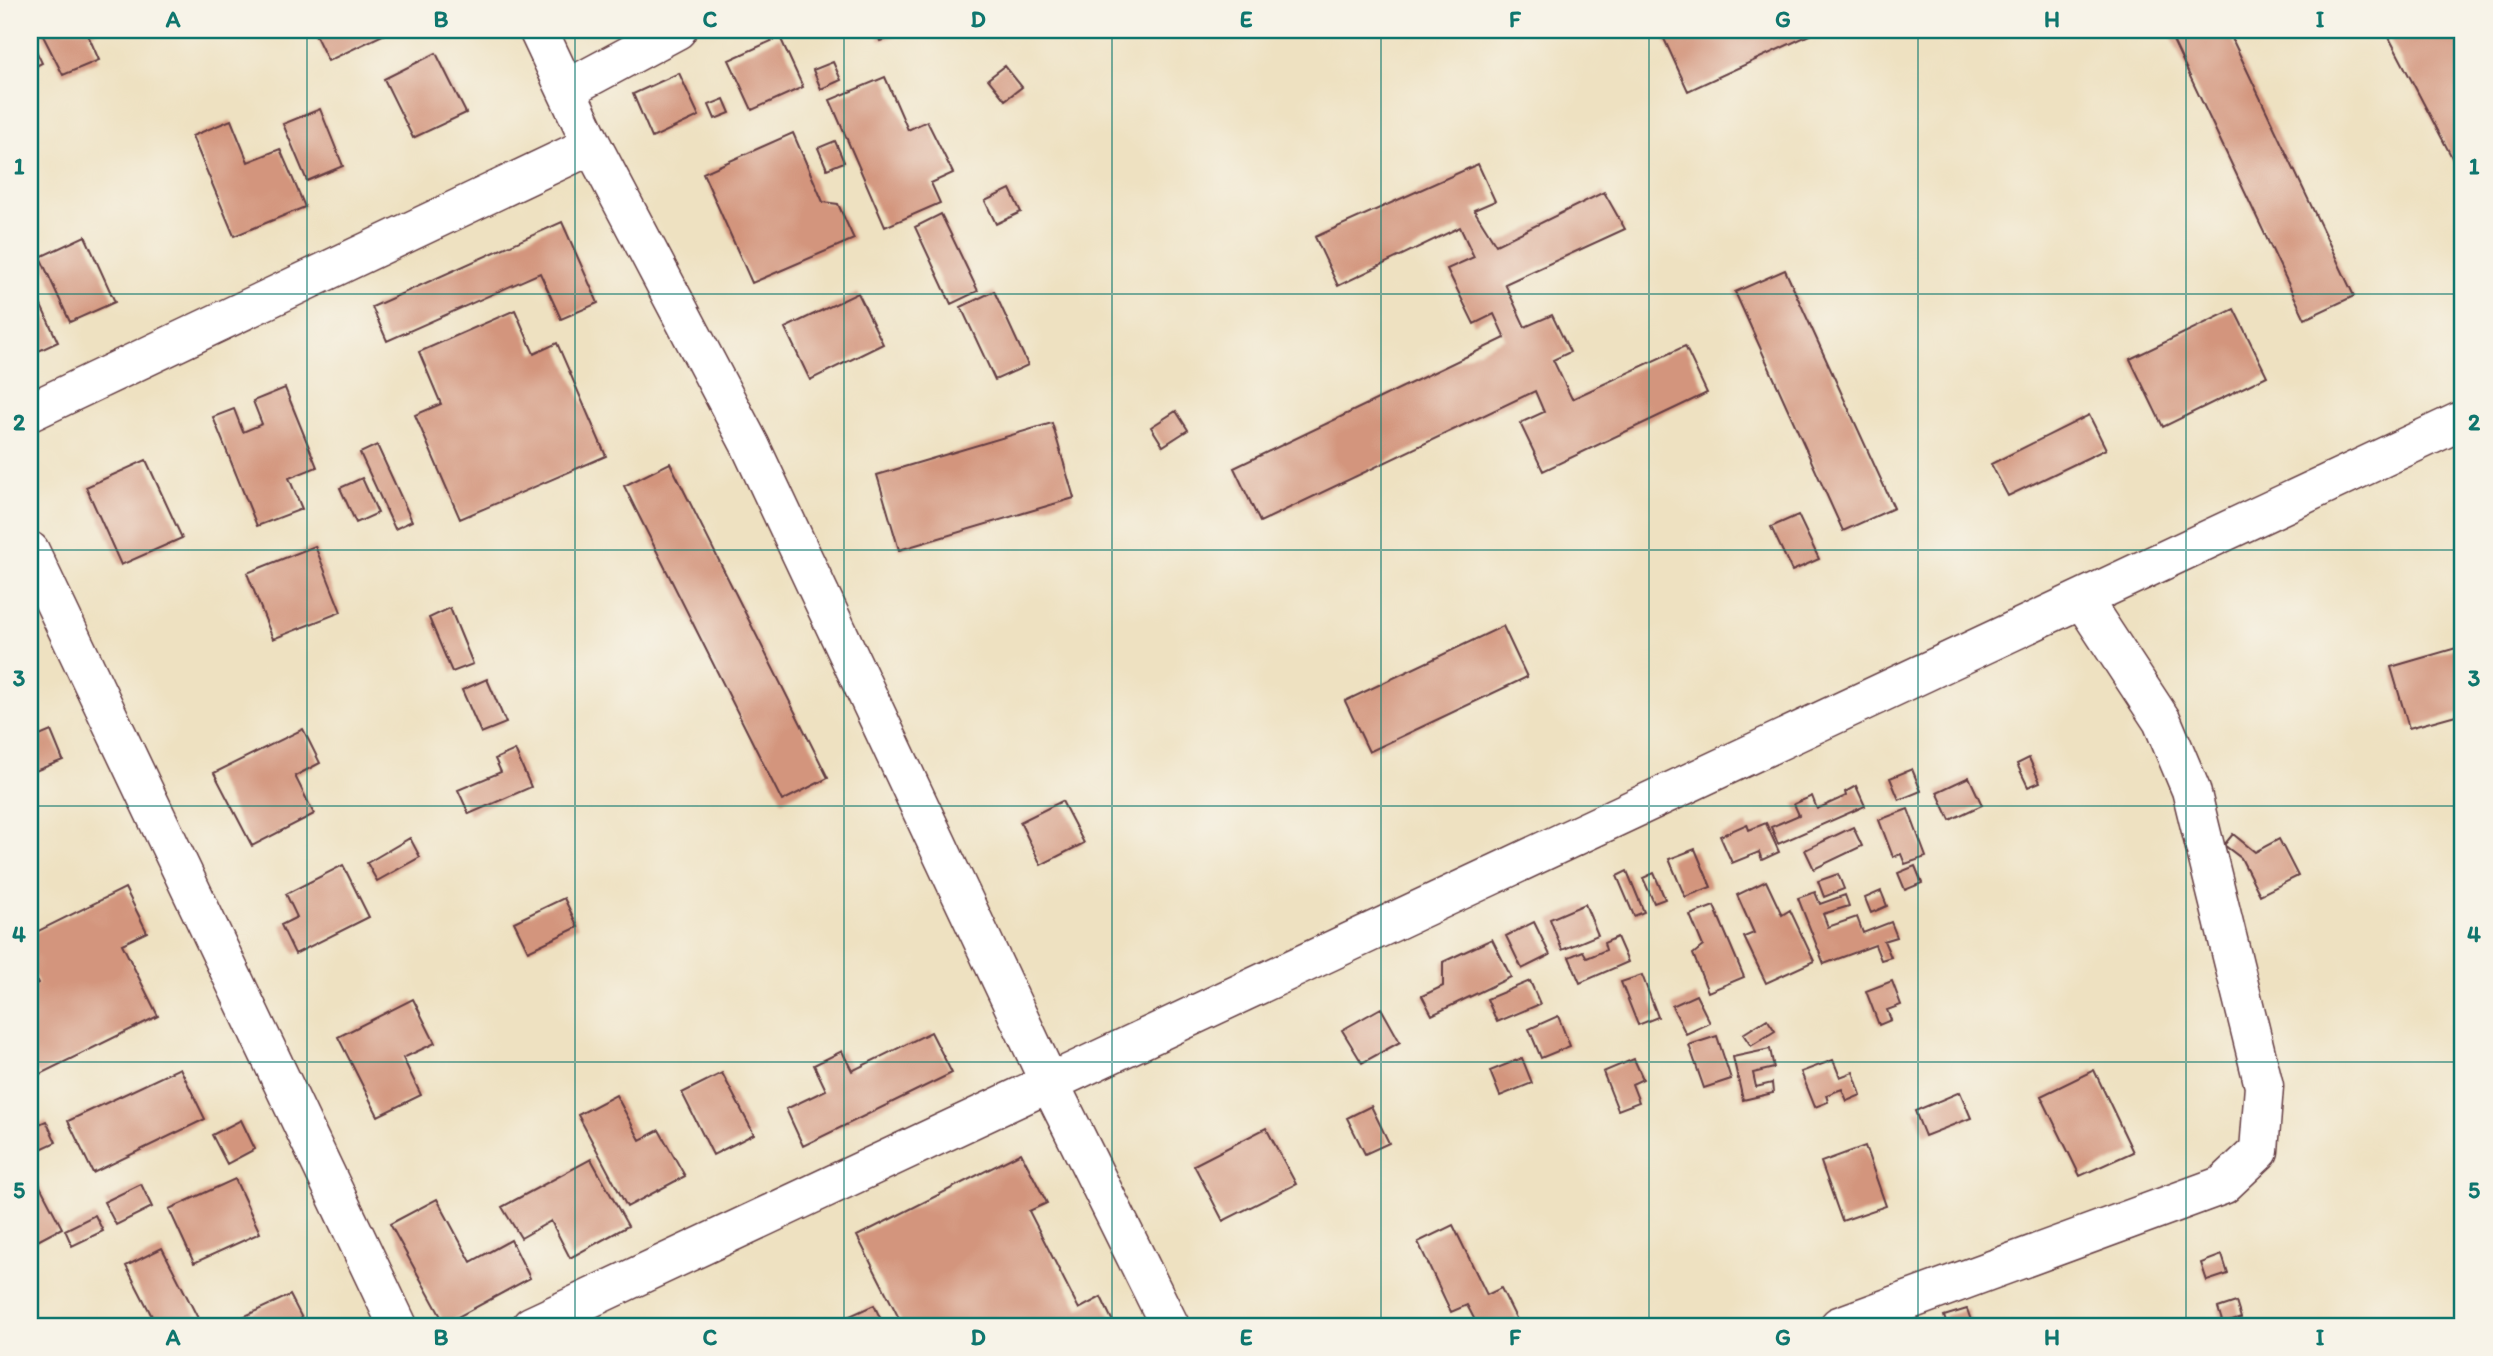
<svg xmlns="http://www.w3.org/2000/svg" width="2493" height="1356" font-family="Itim,sans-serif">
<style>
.building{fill:#d3957d}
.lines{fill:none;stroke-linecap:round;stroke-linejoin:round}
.minor-casing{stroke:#633c42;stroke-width:41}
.minor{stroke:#fff;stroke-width:38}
.grid{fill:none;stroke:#0f766e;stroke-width:2;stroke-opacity:0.55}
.neatline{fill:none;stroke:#0f766e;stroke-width:2.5}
.grid-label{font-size:23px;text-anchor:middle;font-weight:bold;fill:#0f766e}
</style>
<rect width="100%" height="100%" fill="#f7f3e8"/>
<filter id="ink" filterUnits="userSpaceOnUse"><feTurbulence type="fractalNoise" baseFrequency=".0143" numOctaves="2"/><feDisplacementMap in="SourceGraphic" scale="14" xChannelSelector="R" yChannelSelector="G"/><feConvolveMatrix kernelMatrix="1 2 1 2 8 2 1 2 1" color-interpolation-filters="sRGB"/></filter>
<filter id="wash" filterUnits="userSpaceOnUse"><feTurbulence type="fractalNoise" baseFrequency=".00686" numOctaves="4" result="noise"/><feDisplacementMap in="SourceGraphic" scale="28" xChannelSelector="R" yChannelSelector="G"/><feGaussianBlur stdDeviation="1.57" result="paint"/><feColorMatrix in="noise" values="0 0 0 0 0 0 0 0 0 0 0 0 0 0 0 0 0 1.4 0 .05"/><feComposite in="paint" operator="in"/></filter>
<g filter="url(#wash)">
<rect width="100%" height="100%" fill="#eee1c1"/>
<g id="blocks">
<!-- building -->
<path class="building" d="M40 30H100L88 35 99 60 63 75Z
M313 30H386L387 33 328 61Z
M876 30H913L880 41Z
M1660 30H1820L1688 91Z
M2168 30H2228L2354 296 2305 319Z
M2385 30H2458L2463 40V164L2457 167Z
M780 37 803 87 752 110 729 60Z
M30 38 42 63 30 69Z
M436 53 466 113 413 138 384 79Z
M833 62 841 80 821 89 813 70Z
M1005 66 1022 87 1005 100 988 79Z
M679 73 699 116 652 138 633 94Z
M885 77 908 130 927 121 953 173 931 183 940 203 885 227 830 100Z
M724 99 730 113 715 119 709 105Z
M320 109 343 166 307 181 283 124Z
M231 120 248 162 280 149 305 207 234 236 192 136Z
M793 133 823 202 838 204 854 239 752 283 703 173Z
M835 141 844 162 827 169 818 148Z
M1478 164 1495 201 1474 210 1496 245 1604 192 1625 229 1505 284 1525 327 1552 315 1570 352 1553 360 1572 399 1685 346 1707 393 1543 471 1520 423 1544 412 1535 391 1260 522 1234 468 1505 338 1494 314 1474 324 1447 269 1474 257 1460 227 1338 286 1315 237Z
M1010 189 1021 212 996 224 985 201Z
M941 214 978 291 951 304 915 227Z
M562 222 598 303 561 319 540 273 387 341 372 307Z
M85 236 115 302 70 322 40 257Z
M1785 270 1894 508 1843 531 1735 292Z
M30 282 58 342 30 355Z
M994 291 1028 365 995 380 961 307Z
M858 293 883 344 810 380 785 328Z
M2234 309 2267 376 2163 427 2130 359Z
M515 310 534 354 557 343 606 456 460 519 415 415 441 404 419 352Z
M285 388 317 467 289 478 302 509 257 526 213 417 234 409 243 432 262 424 253 401Z
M1176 411 1188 430 1163 446 1151 427Z
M2089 415 2106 449 2008 496 1991 464Z
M1052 423 1074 498 899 550 877 475Z
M377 445 412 521 395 529 360 453Z
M146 460 182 538 121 565 86 487Z
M670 463 828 778 782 801 624 486Z
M362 478 378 513 356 523 340 488Z
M1798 515 1819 559 1792 571 1771 527Z
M315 546 341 612 273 639 247 573Z
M450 608 473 664 452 672 429 618Z
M1503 626 1527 677 1369 752 1345 701Z
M2463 646V713L2409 728 2391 667Z
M487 679 506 723 481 733 462 690Z
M303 729 320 763 295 776 314 814 252 846 214 773Z
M51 731 63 760 30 773V740Z
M515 750 531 787 469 814 458 790 501 772 495 759Z
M2029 758 2040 782 2028 787 2017 764Z
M1912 769 1921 791 1899 800 1890 778Z
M1969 777 1982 805 1950 820 1937 792Z
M1856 786 1865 806 1778 844 1771 827 1799 815 1794 804 1812 796 1817 809 1846 796 1845 792Z
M1062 801 1084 843 1041 865 1020 822Z
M1908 809 1926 857 1905 864 1901 854 1893 857 1879 820Z
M1766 823 1779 852 1762 860 1759 852 1732 863 1720 836 1747 824 1749 830Z
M1853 827 1862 846 1814 869 1805 850Z
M2233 834 2255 852 2279 839 2298 876 2260 895 2241 858 2224 845Z
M410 838 420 857 377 881 367 863Z
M1695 849 1711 887 1685 897 1669 859Z
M343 865 369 917 295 954 281 925 297 917 286 894Z
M1915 866 1922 883 1905 890 1898 873Z
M1627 871 1644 912 1634 916 1617 876Z
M1654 873 1665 899 1654 903 1643 878Z
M1838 874 1844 889 1824 897 1818 881Z
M1766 881 1782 915 1790 910 1814 961 1766 983 1744 937 1754 933 1737 895Z
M125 888 147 932 122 944 158 1016 38 1075 30 1059V987L38 983 30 967V935Z
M1881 891 1887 906 1871 913 1865 898Z
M1815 892 1820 904 1845 895 1849 906 1823 914 1828 927 1857 917 1863 933 1891 922 1897 937 1884 941 1891 957 1881 960 1875 945 1824 964 1798 898Z
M564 898 578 927 528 951 514 922Z
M1585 904 1598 935 1562 950 1550 919Z
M1714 906 1744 977 1708 992 1693 954 1703 946 1690 915Z
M1534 922 1550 955 1522 969 1506 936Z
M1617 937 1628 962 1580 983 1569 957 1583 951 1587 958 1606 950 1604 943Z
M1492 939 1511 977 1432 1015 1422 996 1443 986V962Z
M1642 975 1658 1017 1638 1025 1621 982Z
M1530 981 1540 1004 1497 1022 1487 999Z
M1892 981 1901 1005 1887 1010 1891 1020 1879 1025 1866 991Z
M1696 995 1710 1023 1686 1034 1672 1006Z
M413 999 435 1043 403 1058 421 1095 378 1116 338 1037Z
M1381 1008 1400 1042 1362 1063 1342 1030Z
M1558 1016 1570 1046 1541 1058 1529 1029Z
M1767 1019 1775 1031 1751 1046 1743 1034Z
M931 1032 952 1073 803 1146 786 1109 826 1090 814 1065 842 1051 852 1071Z
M1717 1036 1731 1079 1704 1088 1689 1045Z
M1770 1049 1774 1068 1753 1073 1756 1087 1772 1083 1773 1093 1743 1100 1733 1057Z
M1522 1058 1532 1083 1500 1096 1490 1071Z
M1634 1059 1643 1079 1632 1084 1639 1102 1618 1110 1603 1072Z
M1833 1060 1840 1077 1853 1072 1861 1095 1847 1101 1842 1089 1826 1095 1828 1102 1815 1107 1801 1072Z
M180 1068 205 1119 93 1173 68 1121Z
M2094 1070 2133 1152 2080 1176 2041 1096Z
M722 1073 754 1134 713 1155 682 1093Z
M1960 1092 1971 1118 1925 1136 1915 1111Z
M616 1095 640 1140 659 1130 685 1176 627 1207 578 1115Z
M1371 1106 1389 1143 1365 1154 1347 1118Z
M241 1120 255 1149 227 1164 212 1135Z
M46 1121 56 1142 30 1154V1128Z
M1266 1128 1296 1184 1223 1221 1194 1165Z
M1865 1146 1886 1206 1842 1221 1821 1162Z
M1021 1153 1047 1203 1029 1211 1079 1309 1101 1297 1115 1326H903L857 1236Z
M591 1159 628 1226 570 1258 551 1221 521 1238 502 1207Z
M30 1167 62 1228 30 1245Z
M235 1179 260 1233 194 1263 169 1209Z
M141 1184 152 1207 116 1225 104 1202Z
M437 1199 471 1262 511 1240 530 1278 445 1324 390 1224Z
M95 1215 103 1231 72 1246 65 1230Z
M1453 1225 1487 1295 1501 1288 1520 1326H1478L1467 1305 1451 1312 1418 1242Z
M162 1248 202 1326H157L126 1266Z
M2222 1255 2228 1274 2207 1281 2201 1263Z
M290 1295 306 1326H224Z
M2236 1302 2241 1318 2223 1324 2218 1308Z
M874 1305 884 1326H828Z
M1967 1309 1973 1326H1947L1944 1316Z"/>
</g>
</g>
<g filter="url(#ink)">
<use href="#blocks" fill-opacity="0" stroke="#633c42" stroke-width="2"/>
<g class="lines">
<!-- minor casing -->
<g class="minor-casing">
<path id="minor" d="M538 30 592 145 750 445 1050 1084 1170 1326
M567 89 677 30
M30 412 592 145
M30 551 398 1326
M531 1326 2463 420
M1839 1326 2223 1185 2259 1151 2264 1086 2191 790 2162 721 2082 599"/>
</g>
<!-- minor -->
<use href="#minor" class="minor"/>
</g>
</g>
<!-- grid -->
<path class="grid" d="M307 30V1326M575 30V1326M844 30V1326M1112 30V1326M1381 30V1326M1649 30V1326M1918 30V1326M2186 30V1326M30 294H2463M30 550H2463M30 806H2463M30 1062H2463"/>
<!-- margin -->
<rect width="2493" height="1356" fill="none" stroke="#f7f3e8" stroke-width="77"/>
<rect x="38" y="38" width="2416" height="1280" class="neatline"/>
<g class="grid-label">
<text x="173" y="27">A</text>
<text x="441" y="27">B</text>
<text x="710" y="27">C</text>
<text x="978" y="27">D</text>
<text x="1246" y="27">E</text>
<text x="1515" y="27">F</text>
<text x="1783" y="27">G</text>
<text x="2052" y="27">H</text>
<text x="2320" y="27">I</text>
<text x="19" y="174">1</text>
<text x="2474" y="174">1</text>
<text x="19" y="430">2</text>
<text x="2474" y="430">2</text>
<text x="19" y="686">3</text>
<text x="2474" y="686">3</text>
<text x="19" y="942">4</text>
<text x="2474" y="942">4</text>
<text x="19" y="1198">5</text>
<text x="2474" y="1198">5</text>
<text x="173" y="1345">A</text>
<text x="441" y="1345">B</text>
<text x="710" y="1345">C</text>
<text x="978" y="1345">D</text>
<text x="1246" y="1345">E</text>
<text x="1515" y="1345">F</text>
<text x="1783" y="1345">G</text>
<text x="2052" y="1345">H</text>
<text x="2320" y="1345">I</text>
</g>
</svg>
